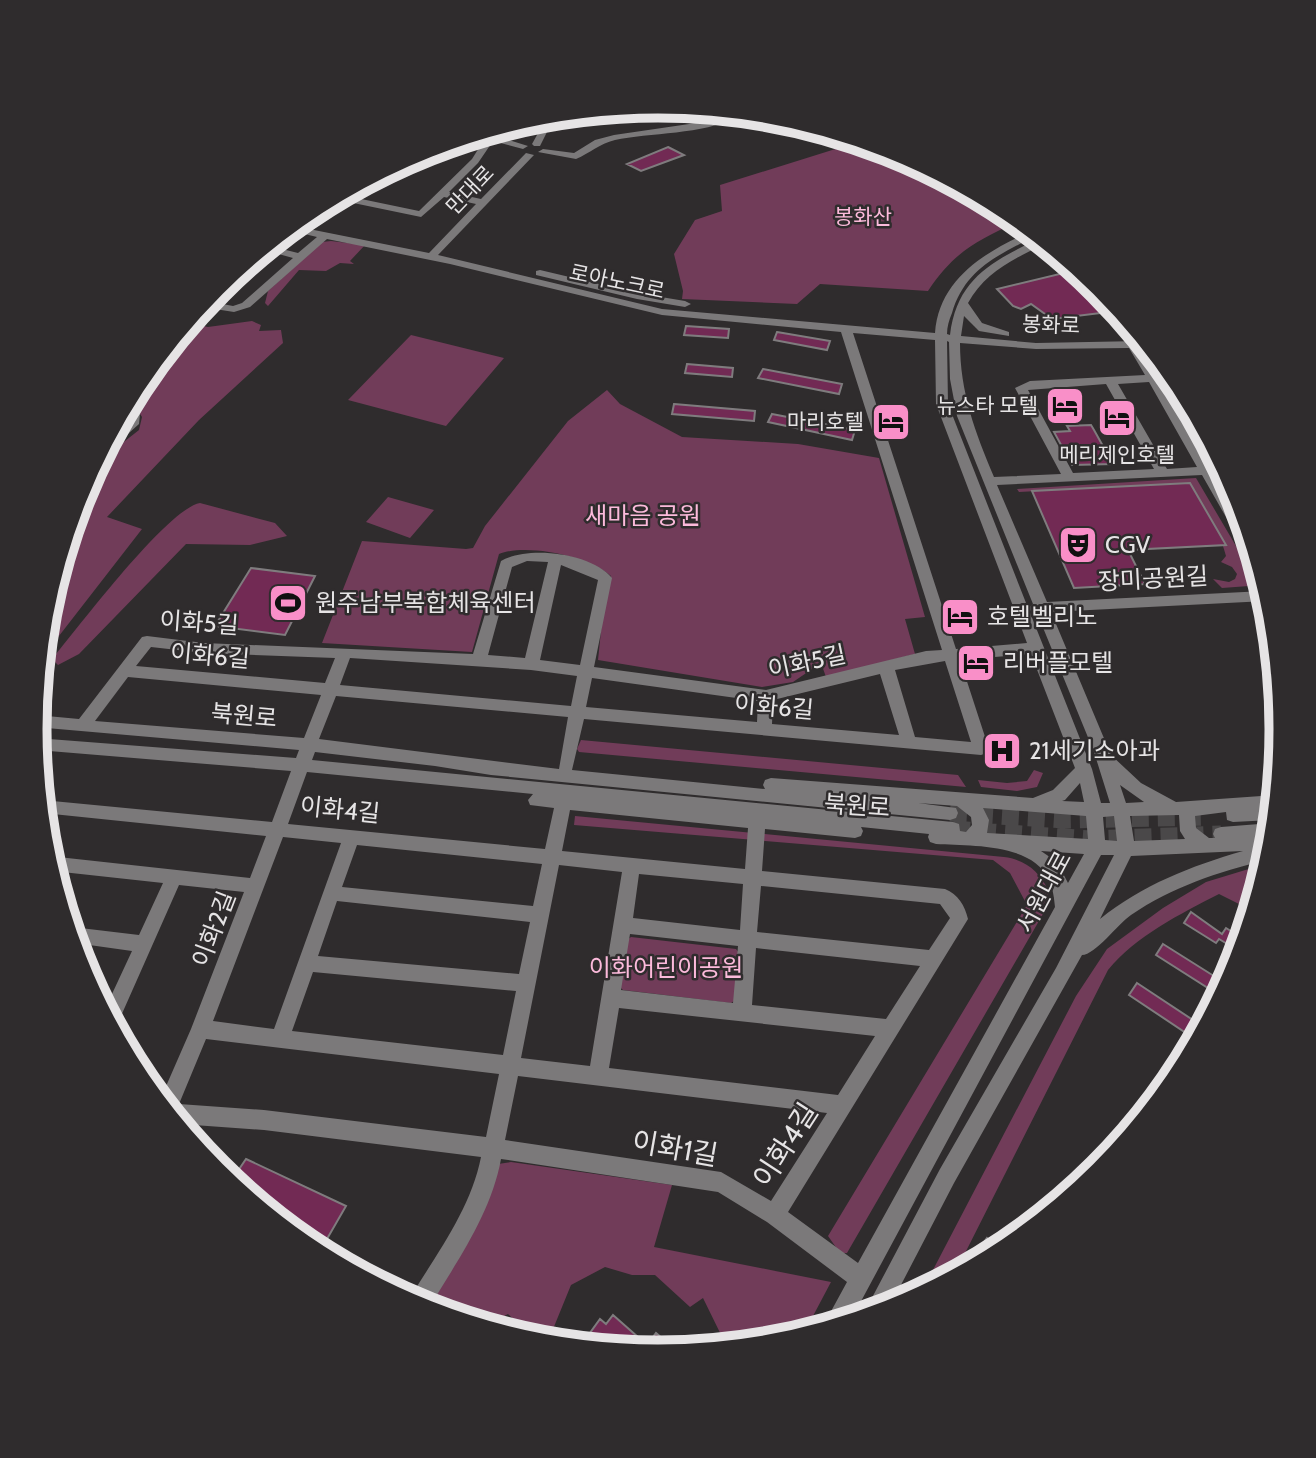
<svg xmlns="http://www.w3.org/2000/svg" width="1316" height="1458" font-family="Cabin,'Noto Sans KR',sans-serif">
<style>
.green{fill:#713c59}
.building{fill:#722a54;stroke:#7f7c7e;stroke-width:2}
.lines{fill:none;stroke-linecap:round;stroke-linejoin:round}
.minor-tunnel{stroke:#4a4849;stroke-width:17;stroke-dasharray:17 9;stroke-linecap:butt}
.minor{fill:#7b797a;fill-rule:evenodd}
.labels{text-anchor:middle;stroke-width:5;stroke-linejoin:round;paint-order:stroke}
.far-street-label{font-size:21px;fill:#e6e4e5;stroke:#2f2c2d}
.far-park-label{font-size:21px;fill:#fcbadb;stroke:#2f2c2d}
.far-poi-label{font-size:21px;fill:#e6e4e5;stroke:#2f2c2d;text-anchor:end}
.park-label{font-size:24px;fill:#fcbadb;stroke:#2f2c2d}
.poi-label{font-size:24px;fill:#e6e4e5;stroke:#2f2c2d;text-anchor:start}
.street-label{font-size:24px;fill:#e6e4e5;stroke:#2f2c2d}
.near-street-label{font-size:28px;fill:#e6e4e5;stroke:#2f2c2d}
.rim{fill:none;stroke:#e6e4e5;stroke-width:9}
</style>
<rect width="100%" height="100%" fill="#2f2c2d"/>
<!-- green -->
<path class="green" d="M843 137 897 154 1004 211 1017 222C976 241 954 252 928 291L820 284 797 304 682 299 683 291 674 254 695 220 722 211 720 185 845 146Z
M331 241 365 245 350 261 354 264 340 263 326 271 299 270 268 306 265 303 268 291 322 242Z
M252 321 261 325 259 331 281 330 283 343 199 420 107 517 142 529 45 654 42 653 47 607 83 490 97 463 139 430 142 417 131 400 140 383 189 323 208 327Z
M411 335 504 358 446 426 348 400Z
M607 390 620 404 682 437 798 444 879 458 925 617 905 619 915 654 826 677 821 663 793 682 762 687 598 660 603 612 611 576C588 556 527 543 499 554L472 652 322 643 362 541 466 549 473 548 485 526 568 421Z
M1196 478 1256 580 1249 586 1222 588 1213 579 1229 582 1235 579 1237 574 1232 567 1221 562 1226 556 1223 546 1225 545 1190 483 1019 492 1017 489Z
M388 497 434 510 410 538 366 522Z
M200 503 275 523 287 536 250 545 186 544 79 654 58 665 52 659C78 628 167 509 200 503Z
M581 740 958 775 966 787 579 752 577 749Z
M1034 770 1043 773 1037 787 1017 791 981 787 978 780 1007 783 1027 781Z
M575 816 1004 857C1027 860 1039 872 1049 891L1043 914 847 1253H840L828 1236 1027 905 1010 873 993 860 574 825Z
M1265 864 1251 910 1219 894C1180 914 1136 936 1108 970L955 1273 922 1291 1076 996 1107 949 1163 908 1206 882Z
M631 937 736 949 739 953 734 1001 731 1003 623 990 620 987 627 940Z
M511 1162 672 1185 654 1247 831 1282 804 1333 779 1340 726 1345 703 1298 690 1307 655 1275H632L605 1267 571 1285 551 1334 530 1335 508 1314 487 1325 429 1307 472 1229 498 1164Z"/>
<!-- building -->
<path class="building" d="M668 147 684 155 641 171 627 164Z
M1076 270 1099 289 1117 311 1052 319 1031 304 1021 309 1013 306 997 289Z
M686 326 729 329 728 338 684 335Z
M777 332 830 341 827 350 774 340Z
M687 364 733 368 732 377 685 373Z
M763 369 842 384 839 394 758 378Z
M674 404 755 411 754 421 672 414Z
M772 414 855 430 852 440 768 422Z
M1091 425 1094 430 1113 464 1072 465 1054 432 1070 431 1067 426Z
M1190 483 1226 545 1128 550 1145 584 1074 588 1032 491Z
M251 568 315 576 285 635 215 626Z
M990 660 993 667 967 673 964 662Z
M1191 912 1222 934 1226 928 1242 938 1239 951 1219 939 1216 943 1184 923Z
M1163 944 1225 983 1219 995 1156 955Z
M1137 983 1202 1026 1195 1039 1129 995Z
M246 1159 346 1206 320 1251 231 1181Z
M987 1238 1000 1249 965 1268Z
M613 1315 647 1345 656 1333 676 1350 658 1352 582 1344 600 1319 606 1324Z"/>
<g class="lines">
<!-- minor-tunnel -->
<path class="minor-tunnel" d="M950 813 1065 820 1209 817
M953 829 1090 839 1221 834"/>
<!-- minor -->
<path class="minor" d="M555 116 540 146H534L532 144 547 117Z
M725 116 733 118C707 134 647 133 615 140 599 144 590 153 576 159L538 152 543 149 574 153 595 140 614 135 696 123Z
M499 129 496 136 528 146 523 149 493 141 478 163 449 192 481 199 526 153 534 155 438 255 662 309 935 333C939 279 985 252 1029 232L1035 236C997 256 965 269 952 313 949 320 947 327 947 334L950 335C957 279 991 262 1038 239L1044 244C1014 259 985 272 968 303L982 323 1009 332V336L979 331 964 316 961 336 1036 343 1141 341 1146 347 1141 348 1156 374H1168L1174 380 1160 381 1210 466H1220L1224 473 1214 474 1244 526 1252 556 1247 554 1202 475 997 485 1047 602 1264 591 1266 601 1051 612 1111 755 1141 783 1176 802 1274 795 1272 820 1233 822 1227 820 1226 812 1195 816 1196 828 1209 838H1215L1213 834 1215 829 1221 827 1272 823 1266 860C1218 872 1172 887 1131 915 1118 924 1095 955 1082 955L954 1183 890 1306 866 1314 865 1311 940 1169 1056 968 1114 855H1101L852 1318 827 1326 829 1315 847 1282 767 1222 718 1192 501 1159C491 1214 457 1261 429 1308L410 1299 411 1296C438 1252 471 1208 481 1157L264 1130 180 1124 160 1100 191 1029 244 892 179 885 117 1025 114 1026 105 1009 132 951 75 943 72 927 139 935 163 883 53 871 49 856 250 878 266 836 43 813 42 800 272 822 291 771 37 750 36 738 296 758 299 750 35 727 36 715 79 719 142 637 147 636 204 643 473 654 501 561C528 545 592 553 612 578L594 667 766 690 926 651 942 650 841 332 662 315 450 264 327 239 250 307 234 312 202 307 207 301 233 306 242 303 293 258 264 250 270 246 298 253 317 237 288 230 294 226 429 253 476 204 444 197 421 217 334 199 342 195 419 211 472 159 487 135ZM853 333 935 340 936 404 1027 643 956 649ZM947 341 949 342 950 379 957 416 1033 604 1028 608 948 404ZM960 343 1036 349 1129 348 1145 375 1030 381 1015 388 1061 474 994 477C975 432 960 392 960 343ZM1149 382 1197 467 1167 469 1118 384ZM1106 384 1154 469 1073 473 1028 390ZM527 561 548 562 525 658 488 655 512 567ZM561 565 598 580 580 665 540 660ZM1029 610 1037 613 1094 752 1110 803H1101L1092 769ZM151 647 204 653 335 658 325 683 136 666ZM1031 654 1075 768 1053 790 1033 798 771 778 765 780 763 785 765 789 572 770 584 719 981 755 987 753 989 749 960 660ZM350 658 531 670 577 676 571 706 340 685ZM945 661 971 742 915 737 895 670ZM880 674 899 735 772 724 773 700ZM128 677 321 695 304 738 95 721ZM592 678 758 701 757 722 586 707ZM336 696 568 717 559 769 319 739ZM315 752 435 766 491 775 950 820 956 818 958 813 956 808 918 803 957 806 971 817 972 825 966 832 960 831 959 824 953 822 312 760ZM307 772 533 794 528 800 530 805 554 808 545 849 288 824ZM1080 783 1084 802 1062 801 1065 800ZM1120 785 1144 802 1126 803ZM983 808 1086 816 1088 839 987 833 989 820ZM570 810 748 828 745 869 562 851ZM1179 815 1180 831 1185 839 1134 841 1130 816ZM1114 816 1117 841 1105 840 1103 817ZM861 827 929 834 928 837 930 842 936 844C970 846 1033 843 1049 880 1053 888 1054 898 1055 907L858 1263 788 1212 968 919C965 906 958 894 945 889L762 871 765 829 855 838 861 836 863 831ZM283 837 341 843 274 1029 213 1021ZM357 845 542 864 533 906 342 887ZM1041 851 1084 854 1068 883 1057 862ZM1243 851C1191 866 1142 885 1100 919L1131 856ZM559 865 622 872 590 1066 521 1058ZM639 874 743 884 740 930 633 918ZM761 886 940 904 950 918 929 950 757 932ZM337 901 530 922 519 974 318 956ZM630 934 738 946 733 1003 621 990ZM756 948 920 966 886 1019 752 1005ZM313 972 516 991 503 1055 292 1031ZM619 1008 875 1036 838 1095 609 1068ZM206 1039 499 1074 486 1137 264 1110 179 1104ZM518 1076 827 1113 771 1201 721 1172 505 1140Z
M540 270 637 293 685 301 691 304 685 307 637 299 536 275V271Z
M128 406 140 414 139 424 110 450H104L112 435 127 423 128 415 124 413Z"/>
</g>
<!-- icons -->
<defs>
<g id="hotel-square" transform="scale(2.0125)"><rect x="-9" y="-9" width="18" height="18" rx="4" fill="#f98fc8" stroke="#2f2c2d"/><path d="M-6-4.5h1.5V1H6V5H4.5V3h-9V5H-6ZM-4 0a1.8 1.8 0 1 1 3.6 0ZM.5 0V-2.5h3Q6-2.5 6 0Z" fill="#111"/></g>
<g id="theatre-square" transform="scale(2.0125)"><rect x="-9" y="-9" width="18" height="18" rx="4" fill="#f98fc8" stroke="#2f2c2d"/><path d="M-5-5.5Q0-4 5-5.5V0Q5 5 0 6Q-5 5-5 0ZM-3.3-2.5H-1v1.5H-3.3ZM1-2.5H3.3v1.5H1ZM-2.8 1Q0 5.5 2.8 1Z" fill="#111"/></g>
<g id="stadium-square" transform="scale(2.0125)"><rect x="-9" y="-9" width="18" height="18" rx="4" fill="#f98fc8" stroke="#2f2c2d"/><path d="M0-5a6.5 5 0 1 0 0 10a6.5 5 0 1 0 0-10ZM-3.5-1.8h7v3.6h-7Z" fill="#111"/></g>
<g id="hospital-square" transform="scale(2.0125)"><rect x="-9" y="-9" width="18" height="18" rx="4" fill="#f98fc8" stroke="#2f2c2d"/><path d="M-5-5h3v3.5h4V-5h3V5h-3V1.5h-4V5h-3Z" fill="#111"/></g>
</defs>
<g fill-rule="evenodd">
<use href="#hotel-square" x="1065" y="406"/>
<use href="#hotel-square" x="1117" y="418"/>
<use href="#hotel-square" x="891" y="422"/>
<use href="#theatre-square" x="1078" y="545"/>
<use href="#stadium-square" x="288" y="603"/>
<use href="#hotel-square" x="960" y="617"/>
<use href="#hotel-square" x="976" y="663"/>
<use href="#hospital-square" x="1002" y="751"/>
</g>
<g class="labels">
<!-- far-street labels -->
<g class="far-street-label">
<text transform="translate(470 190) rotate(-46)" y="7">만대로</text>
<text transform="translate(617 282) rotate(12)" y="7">로아노크로</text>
<text transform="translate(1051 325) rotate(2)" y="7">봉화로</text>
</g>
<!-- far-park labels -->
<g class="far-park-label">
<text x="863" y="224">봉화산</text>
</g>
<!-- far-poi labels -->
<g class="far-poi-label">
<text x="1038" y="413">뉴스타 모텔</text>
<text x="864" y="429">마리호텔</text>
<text x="1117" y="462" text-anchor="middle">메리제인호텔</text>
</g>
<!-- park labels -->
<g class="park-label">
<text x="643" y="524">새마음 공원</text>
<text x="666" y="976">이화어린이공원</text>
</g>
<!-- poi labels -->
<g class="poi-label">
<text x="1105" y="553">CGV</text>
<text x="315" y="611">원주남부복합체육센터</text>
<text x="987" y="625">호텔벨리노</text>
<text x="1003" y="671">리버플모텔</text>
<text x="1029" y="759">21세기소아과</text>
</g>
<!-- street labels -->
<g class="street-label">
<text transform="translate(1153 579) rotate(-3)" y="8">장미공원길</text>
<text transform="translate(199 623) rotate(4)" y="8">이화5길</text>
<text transform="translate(210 656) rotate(5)" y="8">이화6길</text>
<text transform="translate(807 662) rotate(-12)" y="8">이화5길</text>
<text transform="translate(774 707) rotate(5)" y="8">이화6길</text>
<text transform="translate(244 716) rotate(5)" y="8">북원로</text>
<text transform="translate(857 806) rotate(4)" y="8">북원로</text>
<text transform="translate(340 810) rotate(6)" y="8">이화4길</text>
<text transform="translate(1044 892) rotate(-62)" y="8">서원대로</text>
<text transform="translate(214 929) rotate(-69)" y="8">이화2길</text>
</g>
<!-- near-street labels -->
<g class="near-street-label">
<text transform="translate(785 1145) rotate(-57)" y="10">이화4길</text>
<text transform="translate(675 1148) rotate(10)" y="10">이화1길</text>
</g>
</g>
<!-- crop -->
<path d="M0 0H1316V1458H0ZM47 729a611 611 0 1 1 1222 0a611 611 0 1 1-1222 0Z" fill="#2f2c2d" fill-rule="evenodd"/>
<path class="rim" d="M47 729a611 611 0 1 1 1222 0a611 611 0 1 1-1222 0Z"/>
</svg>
